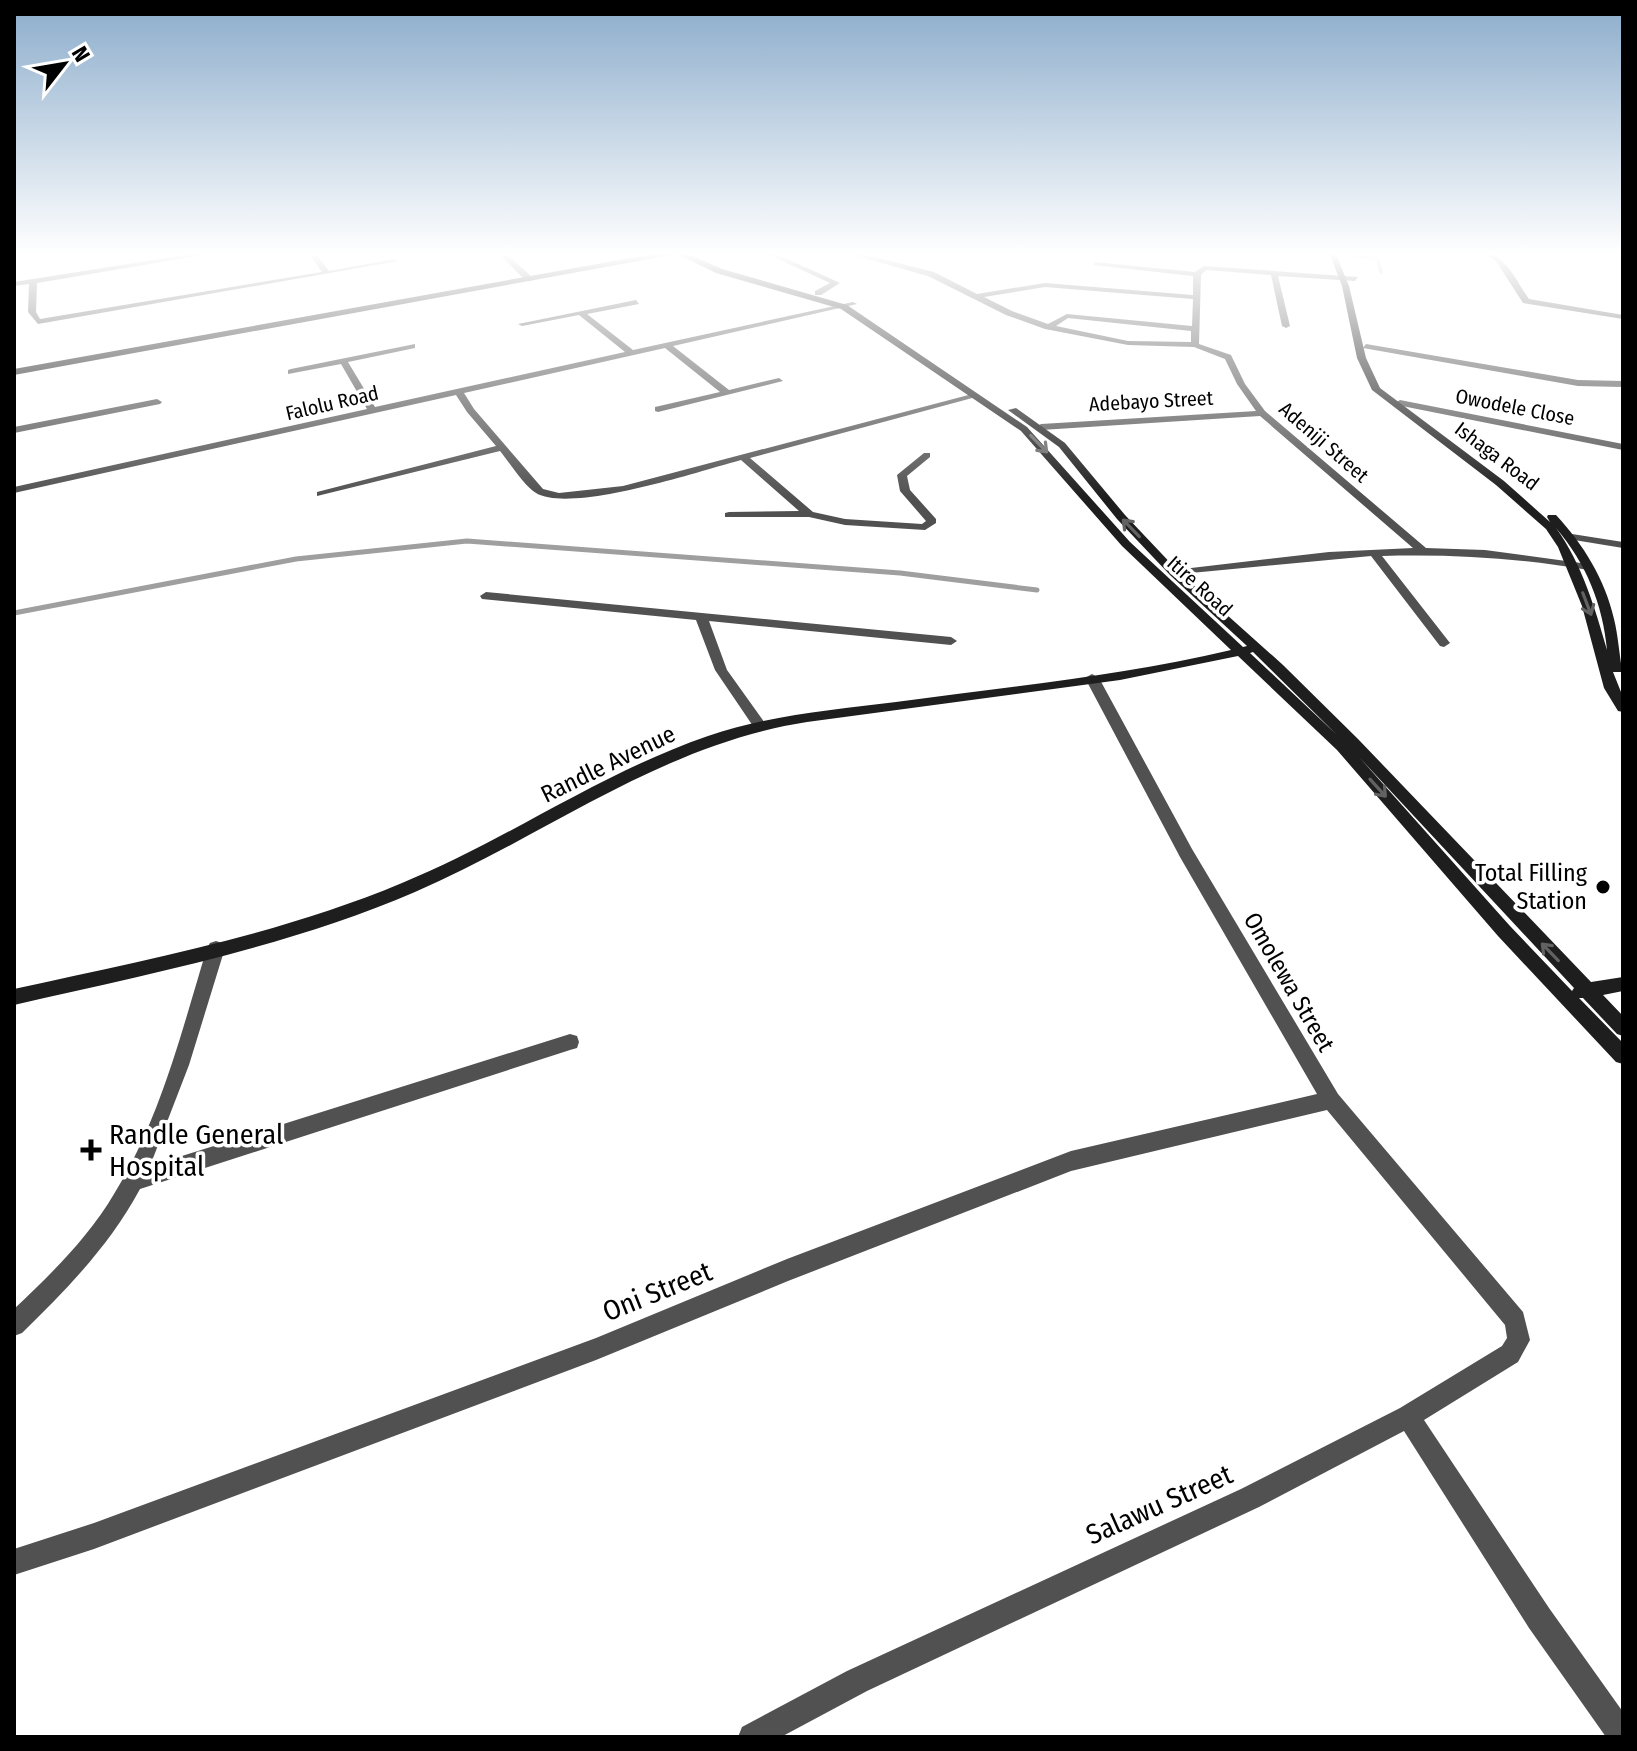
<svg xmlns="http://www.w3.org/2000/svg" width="1637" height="1751" font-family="'Fira Sans Condensed',sans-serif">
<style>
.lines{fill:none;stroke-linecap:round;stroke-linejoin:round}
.stream-far1{stroke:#9f9f9f;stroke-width:3}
.stream{stroke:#9f9f9f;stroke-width:5}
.street{fill:#515151;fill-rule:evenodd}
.secondary{fill:#1e1e1e;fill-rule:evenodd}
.oneway{stroke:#626262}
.poi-dot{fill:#000;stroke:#fff;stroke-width:3}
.labels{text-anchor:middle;stroke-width:7;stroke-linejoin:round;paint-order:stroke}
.far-street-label{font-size:20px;fill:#000;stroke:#fff}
.street-label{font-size:24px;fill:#000;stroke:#fff}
.poi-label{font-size:24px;fill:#000;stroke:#fff;text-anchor:end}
.near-poi-label{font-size:28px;fill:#000;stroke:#fff;text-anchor:start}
.near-street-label{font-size:28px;fill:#000;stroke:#fff}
</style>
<rect width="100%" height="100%" fill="#fff"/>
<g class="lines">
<!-- stream-far1 -->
<path class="stream-far1" d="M1322 252 1377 258 1381 272"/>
<!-- stream -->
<path class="stream" d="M14 613 296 559 467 541 900 573 1037 590"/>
<!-- street -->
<path class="street" d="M204 252H221L37 283 36 312 40 319 322 272 308 252H315L329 271 395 259 398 261 38 324 28 312 29 284 14 286V282Z
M497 252H504L532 277V281H526Z
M763 252H772L840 283 821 295H815V291L830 283Z
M843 252H855L934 272 977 294 1045 283 1193 295V276L1093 265 1095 262 1195 272 1204 266 1358 277 1355 281 1278 276 1290 326 1286 328 1282 326 1271 275 1206 270 1201 275 1199 344 1231 355 1245 384 1265 411 1426 548 1485 550 1588 564 1594 567 1588 570C1519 558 1452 554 1382 556L1450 643 1444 647 1440 646 1371 556 1170 575V571L1174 570 1329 552 1413 548 1260 416 1041 430 1036 427 1041 424 1256 411 1237 384 1225 359 1194 347 1128 345 1045 329 1006 315 928 276ZM1045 287 1193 299 1192 326 1067 314 1048 324 1012 311 984 297ZM1068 318 1191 331V342L1128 341 1056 326Z
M1481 252C1505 252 1516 281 1529 299L1623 315V319L1523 303 1496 261Z
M636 300 639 304 587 314 633 350 853 302 857 304 673 346 729 390 779 378 783 381 658 412 655 411V407L720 392 665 348 464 393 474 409 543 489 559 493 623 486 976 393V397L750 458 813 512 845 519 922 524 926 521 900 491 897 475 924 453H930V457L907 476 910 490 936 519V523L925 530 845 525 809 517H725V513L729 512 799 511 741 460C700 471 571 514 536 493 525 487 509 462 500 451L317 496V492L496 446 467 412 456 395 14 493V487L367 409 341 364 288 374V370L291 369 415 344V348L348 362 375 407 625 352 579 315 522 326 518 324Z
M1366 344 1578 380 1623 381V387L1578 386 1363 348Z
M157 399 162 402 160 404 14 433V427Z
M1400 400 1623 444V450L1397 405 1395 403Z
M1572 534 1623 542V548L1568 539V535Z
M486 592 951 637 957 641 951 645 709 621 727 670 767 726 760 731 755 729 715 670 696 620 482 599 480 596Z
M1092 674 1099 678 1192 849 1338 1094 1523 1312 1530 1340 1518 1362 1424 1420 1549 1608 1623 1712V1737H1606L1529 1628 1404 1431 1259 1507 867 1691 781 1737H738L742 1727 847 1671 1241 1489 1400 1408 1502 1346 1507 1338 1505 1325 1327 1110 1071 1171 788 1281 596 1360 94 1549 14 1575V1549L94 1523 596 1338 787 1259 1071 1151 1317 1094 1180 857 1085 678Z
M216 941 222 943 225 948 189 1065 150 1166 570 1034 577 1036 579 1042 577 1048 570 1050 140 1189C110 1245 67 1289 22 1333L14 1336V1309C51 1274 88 1238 114 1194 160 1120 182 1030 207 948L210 943Z"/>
<!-- secondary -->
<path class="secondary" d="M664 252H684L722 269 847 305 1027 427 1130 542 1243 647 1247 646 1170 575 1117 519 1059 447 1008 410 1016 408 1065 443 1125 515 1178 571 1283 665 1358 739 1591 982 1623 977V991L1603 995 1623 1016V1036L1617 1034 1583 998H1579L1623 1043V1064L1616 1062 1498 936 1337 750 1238 656 1120 680 807 722C662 744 547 835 415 892 287 947 149 974 14 1005V989C145 960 278 935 402 883 507 840 600 773 708 736 769 715 833 710 896 702 1008 687 1121 676 1231 650L1122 546 1021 431 841 309 716 273 677 254 14 375V369ZM1253 652 1337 735 1250 653ZM1359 757 1574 988 1572 991 1510 926Z
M1329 252H1335L1349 286 1366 358 1380 388 1504 481 1550 522 1547 517 1548 515H1556C1583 544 1605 579 1614 619 1618 635 1619 652 1622 669L1621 672H1613L1623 697V712L1618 711 1604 688 1582 606 1558 547 1546 529 1496 485 1372 390 1357 358 1342 286ZM1556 528C1586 563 1603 605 1607 650 1595 608 1582 564 1556 528Z"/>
</g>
<!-- one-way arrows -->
<defs><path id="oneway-shaft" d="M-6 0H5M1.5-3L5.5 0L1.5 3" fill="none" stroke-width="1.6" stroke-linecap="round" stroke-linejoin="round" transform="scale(2)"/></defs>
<g class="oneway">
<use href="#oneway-shaft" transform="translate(1039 444) rotate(46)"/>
<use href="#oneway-shaft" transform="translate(1131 528) rotate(-134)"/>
<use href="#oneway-shaft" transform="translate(1587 604) rotate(69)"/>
<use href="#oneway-shaft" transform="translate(1378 788) rotate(48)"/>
<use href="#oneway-shaft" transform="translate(1550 952) rotate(-134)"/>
</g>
<!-- sky -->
<linearGradient id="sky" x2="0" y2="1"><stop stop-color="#8baccb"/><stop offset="0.51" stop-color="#fff"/><stop offset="1" stop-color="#fff" stop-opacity="0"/></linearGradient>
<rect width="1637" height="497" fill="url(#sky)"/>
<!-- markers -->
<g class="poi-dot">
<circle cx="1603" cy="887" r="8"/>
<path d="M87 1138h8v8h8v8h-8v8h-8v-8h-8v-8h8z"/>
</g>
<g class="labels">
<!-- far-street labels -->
<g class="far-street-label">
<text transform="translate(1151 401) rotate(-3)" y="7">Adebayo Street</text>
<text transform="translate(332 403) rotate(-13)" y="7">Falolu Road</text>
<text transform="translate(1515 407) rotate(11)" y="7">Owodele Close</text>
<text transform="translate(1324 442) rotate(41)" y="7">Adeniji Street</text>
<text transform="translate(1497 456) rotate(37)" y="7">Ishaga Road</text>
<text transform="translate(1200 586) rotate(42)" y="7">Itire Road</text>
</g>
<!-- street labels -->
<g class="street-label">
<text transform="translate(608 764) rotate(-26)" y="8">Randle Avenue</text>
<text transform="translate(1289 982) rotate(60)" y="8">Omolewa Street</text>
</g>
<!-- poi labels -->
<g class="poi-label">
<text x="1587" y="881">Total Filling<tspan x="1587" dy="28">Station</tspan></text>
</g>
<!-- near-poi labels -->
<g class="near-poi-label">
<text x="109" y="1144">Randle General<tspan x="109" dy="32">Hospital</tspan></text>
</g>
<!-- near-street labels -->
<g class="near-street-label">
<text transform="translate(657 1291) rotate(-22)" y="10">Oni Street</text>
<text transform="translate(1159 1504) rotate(-24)" y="10">Salawu Street</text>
</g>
</g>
<!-- border -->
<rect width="1637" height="1751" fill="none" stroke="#000000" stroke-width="32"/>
<!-- north arrow -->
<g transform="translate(64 64) rotate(59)" stroke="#ffffff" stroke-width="6" paint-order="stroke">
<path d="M0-6L14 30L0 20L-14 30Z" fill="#000000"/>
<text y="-12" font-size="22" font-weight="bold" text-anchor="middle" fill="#000000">N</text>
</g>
</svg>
